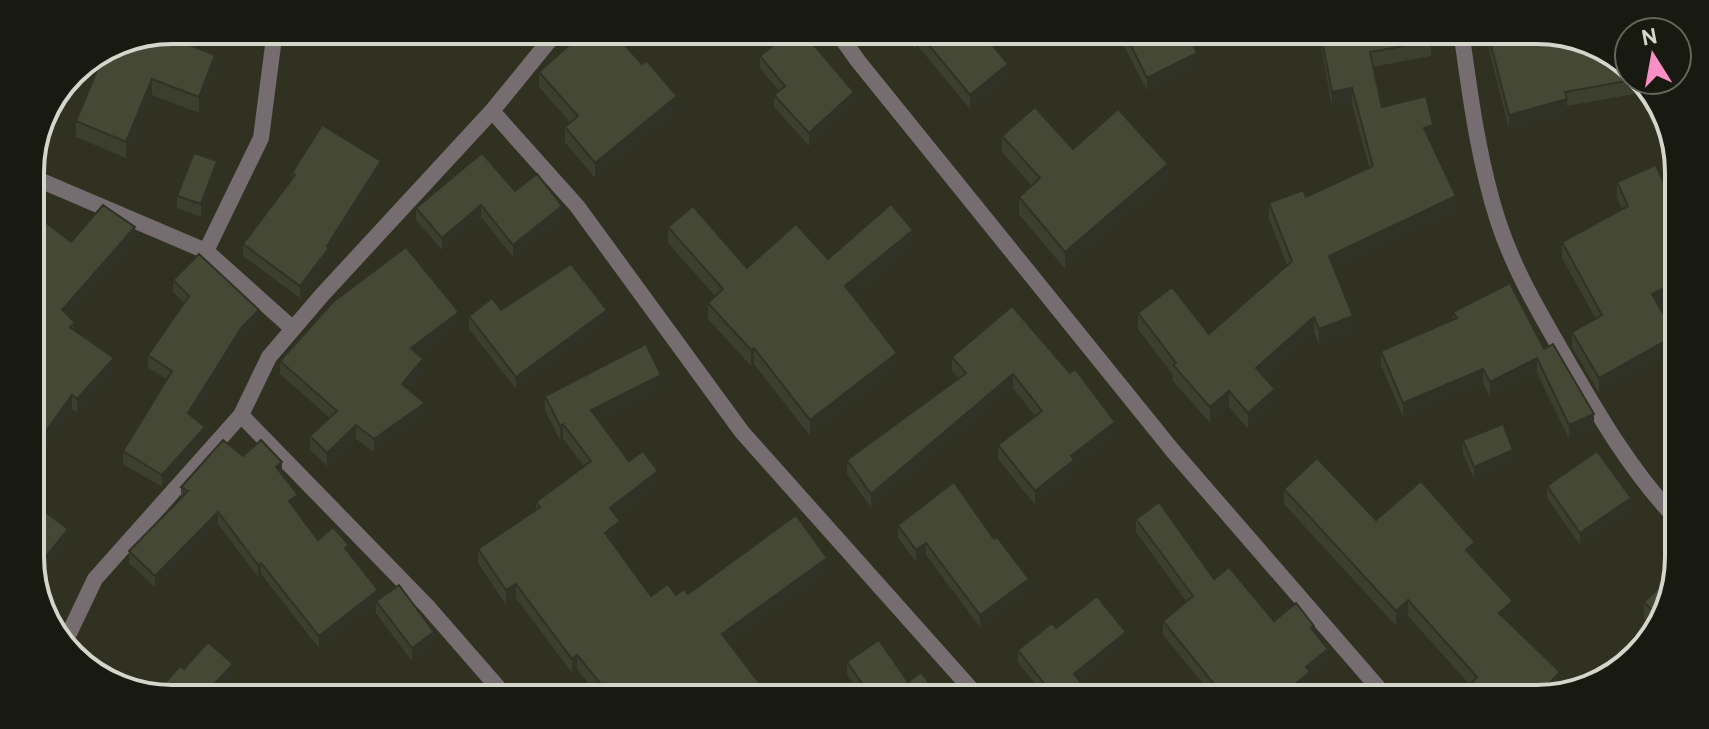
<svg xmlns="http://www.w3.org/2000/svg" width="1709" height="729" font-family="Overpass,sans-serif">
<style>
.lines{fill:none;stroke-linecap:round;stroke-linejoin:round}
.street{stroke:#766d71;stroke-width:16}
.wall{fill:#3c3e2e}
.shaded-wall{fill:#313226}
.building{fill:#464836;stroke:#313226;stroke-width:2}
.rim{fill:none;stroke:#d5d6cb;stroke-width:4}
</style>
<rect width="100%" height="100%" fill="#303121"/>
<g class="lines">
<!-- street -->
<path class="street" d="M836 30 858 61 1173 451 1388 699
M1461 30C1470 94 1478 159 1498 221 1514 270 1539 312 1565 357 1597 412 1627 465 1670 512
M492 111 577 206 742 432 980 699
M30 176 206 251 293 329
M206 251 261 138 275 30
M241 415 427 606 508 699
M63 646 95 579 241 415 269 357 322 295 492 111 558 30"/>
</g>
<!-- wall -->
<path class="wall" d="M498 30H526L504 42Z
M898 30H980L1008 78 970 109 918 46 915 49Z
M1116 30H1185L1197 65 1147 91Z
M1318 30H1429L1431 41V56L1373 67 1382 107 1433 141 1431 142 1456 212 1334 269 1353 332 1319 345 1314 333 1264 377 1275 405 1248 429 1229 407 1210 423 1173 381V375L1138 329V313L1209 334 1287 265 1269 219V203L1306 197 1369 167 1352 104 1332 108Z
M1484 30H1537L1629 80H1642L1649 85 1646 96 1645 92 1567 106V114L1509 129Z
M103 56 215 71 199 113 152 95 126 158 76 137V121Z
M760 56 854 105 809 146 774 107V95L779 91 760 68Z
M539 72 677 111 595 178 565 142V127L570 122 539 87Z
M1002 136 1073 149 1168 180 1065 269 1019 214V197L1032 186 1002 152Z
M1656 165 1659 306 1599 393 1572 347V332L1596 319 1562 258V242L1622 209 1617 198V182Z
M217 173 201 217 177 208V196Z
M292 173H381L329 254V260L300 298 243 256V244L292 179Z
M515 191 562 218 513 257 481 217 442 250 416 220V208Z
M31 211 71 242 135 241 69 316 75 330 114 372 77 413 72 409 32 464Z
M668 227 747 268 828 259 913 247 853 296 897 369 810 436 754 364 751 366 708 319V303L715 296 668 243Z
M173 280 259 322 242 340 193 417 205 439 162 487 123 464V451L167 379 148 368V355L184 303 173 292Z
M1012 306 1115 436 1074 468V474L1035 505 998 459V445L1035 416 1013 388 871 508 847 474V460L958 378 952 371V357Z
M501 310 607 322 516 389 469 329V316Z
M1453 312 1544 349 1594 429 1569 439 1537 373 1490 397 1483 383 1403 417 1381 365V351L1453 320Z
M459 325 419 356 423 373 409 389 425 416 374 452 356 439 327 466 310 450V436L330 418 280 374V361Z
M661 389 598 421 629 461 658 485 617 517 620 536 612 542 651 596 688 594 827 572 729 644 770 699H601L577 669 572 673 516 598 506 605 478 563V549L536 510V502L584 466 563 439 560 440 545 410V396Z
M1673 398 1672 422 1666 416V403Z
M1463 440 1513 463 1474 479 1463 453Z
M243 456 282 473 281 474 298 506 294 509 318 540 349 553 378 600 434 644 412 661 376 613V603L319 648 261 574 258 577 218 524 155 587 129 563V551L181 498V487Z
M1547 486 1631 511 1580 545 1547 498Z
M1284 489 1376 520 1475 557 1474 558 1513 616 1507 621 1560 687 1470 685 1408 616 1396 626 1284 504Z
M32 502 68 541 36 582 33 579Z
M1136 519 1214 579 1274 621 1314 632 1328 662 1310 677V685L1293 699H1200V696L1208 690 1163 635V621L1187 602 1136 532Z
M898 525 1029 591 980 627 926 555 916 562 898 538Z
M1644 602 1668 611 1654 628 1644 618Z
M1056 628 1126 644 1080 681 1093 699H1047L1018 662V650Z
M847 662 908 682 941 699H864L847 674Z"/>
<!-- shaded-wall -->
<path class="shaded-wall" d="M514 30H526L504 42V35Z
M1057 30H1072L1057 37Z
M918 32V46L915 49V35Z
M1197 53V65L1147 91V78Z
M215 55V71L199 113V97Z
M1008 64V78L970 109V95Z
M152 79V95L126 158V142Z
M1646 83 1649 85 1653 95 1646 96Z
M1352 88V104L1332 108V92Z
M854 92V105L809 146V133Z
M677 96V111L595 178V163Z
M1567 99V114L1509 129V115Z
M1433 125V141L1424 144V128Z
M217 161V173L201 217V204Z
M381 161V173L329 254V260L300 298V286Z
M1168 164V180L1065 269V252Z
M1456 196V212L1329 272V256Z
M481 205V217L442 250V238Z
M562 206V218L513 257V245Z
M135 227V241L62 324V310Z
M913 230V247L845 302V286Z
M1675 283V298L1652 309V294Z
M259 310V322L242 340 188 426V413L242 327Z
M607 310V322L516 389V377Z
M459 312V325L411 362V348Z
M1353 316V332L1319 345V329Z
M1314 317V333L1256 384V368Z
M1674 336V352L1599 393V378Z
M754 348V364L751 366V350Z
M897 353V369L810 436V420Z
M114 358V372L77 413V399Z
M1537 358V373L1490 397V382Z
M423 359V373L402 397V384Z
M1483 369V383L1403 417V403Z
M1013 374V388L871 508V494Z
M661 375V389L591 425V410Z
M1275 389V405L1248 429V413Z
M1229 391V407L1210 423V407Z
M72 395V409L32 464V450Z
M425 403V416L374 452V439Z
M1594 414V429L1569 439V425Z
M1115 422V436L1074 468V474L1035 505V491L1071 456Z
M563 424V439L560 440V426Z
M356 425V439L327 466V453Z
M205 427V439L162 487V475Z
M1513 450V463L1474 479V467Z
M282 462V473L276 479V467Z
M658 471V485L610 522V508Z
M298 495V506L289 513V501Z
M1631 498V511L1580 545V533Z
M218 512V524L155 587V576Z
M620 521V536L605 548V533Z
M68 529V541L36 582V569Z
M1475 542V557L1466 565V550Z
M926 543V555L916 562V550Z
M827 558V572L722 649V634Z
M261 563V574L258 577V565Z
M1029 579V591L980 627V615Z
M516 584V598L506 605V590Z
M378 590V601L319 648V636Z
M1408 600V616L1396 626V611Z
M1513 601V616L1499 628V613Z
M434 632V644L412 661V648Z
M1126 632V644L1074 686V674Z
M1328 649V662L1310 677V685L1293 699H1277L1306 667Z
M577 655V669L572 673V659Z
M233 664V675L211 699 208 691Z
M1560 672V687L1550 697 1546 699H1536V697Z"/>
<!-- building -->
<path class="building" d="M501 30H514L504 35Z
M586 30H611L642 64 647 61 677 96 595 163 565 127 578 116 539 72Z
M792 30H801L854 92 809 133 774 95 785 86 760 56Z
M911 30H980L1008 64 970 95 918 32 915 35Z
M1123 30H1185L1197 53 1147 78Z
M1320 30H1429L1431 41 1370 52 1382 107 1426 96 1433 125 1424 128 1456 196 1329 256 1353 316 1319 329 1314 317 1256 368 1275 389 1248 413 1229 391 1210 407 1173 365 1176 363 1138 313 1172 287 1209 334 1292 261 1269 203 1303 190 1306 197 1373 166 1352 88 1332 92Z
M1487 30H1537L1591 41 1629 70V80H1632L1565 92 1567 99 1509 115Z
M162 34 215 55 199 97 152 79 126 142 76 121 103 56Z
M1035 107 1073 149 1118 109 1168 164 1065 252 1019 197 1040 178 1002 136Z
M322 125 381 161 327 246 329 248 300 286 243 244 295 175 292 173Z
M194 153 217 161 201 204 177 196Z
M482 153 515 191 537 174 562 206 513 245 481 205 442 238 416 208Z
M1656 165 1673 204 1677 202 1675 283 1652 294 1674 333V336L1599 378 1572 332 1602 315 1562 242 1628 206 1617 182Z
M891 204 913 230 845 286 897 353 810 420 754 348 751 350 708 303 723 289 668 227 693 206 747 268 796 224 828 259Z
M103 205 135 227 62 310 75 322 70 327 114 358 77 399 72 395 32 450 31 211 71 242Z
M406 247 459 312 411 348 423 359 402 384 425 403 374 439 356 425 327 453 310 436 337 411 280 361 333 302Z
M199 254 259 310 242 327 188 413 205 427 162 475 123 451 172 371 148 355 189 296 173 280Z
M571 264 607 310 516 377 469 316 492 298 501 310Z
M1510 283 1544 349 1553 344 1594 414 1569 425 1537 358 1490 382 1483 369 1403 403 1381 351 1457 318 1453 312Z
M1012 306 1070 373 1075 369 1115 422 1071 456 1074 460 1035 491 998 445 1042 411 1013 374 871 494 847 460 966 373 952 357Z
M646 344 661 375 591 410 629 461 643 451 658 471 610 508 620 521 605 533 651 596 668 584 676 595 684 589 688 594 796 515 827 558 722 634 770 697 768 699H613L577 655 572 659 516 584 506 590 478 549 540 507 536 502 591 461 563 424 560 426 545 396Z
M1673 398 1672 410 1666 403Z
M1503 424 1513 450 1474 467 1463 440Z
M223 440 243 456 261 440 282 462 276 467 298 495 289 501 318 540 333 527 349 545 345 548 378 590 319 636 261 563 258 565 218 512 155 576 129 551 188 491 181 487Z
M1597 451 1631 498 1580 533 1547 486Z
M1317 458 1376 520 1421 481 1475 542 1466 550 1513 601 1499 613 1560 672 1536 697 1537 699H1457L1477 677 1408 600 1396 611 1284 489Z
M954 482 994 539 997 537 1029 579 980 615 926 543 916 550 898 525Z
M32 502 68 529 36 569 33 567Z
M1159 502 1214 579 1229 567 1274 621 1296 603 1314 626 1311 628 1328 649 1306 667 1310 672 1277 699H1203L1200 696 1214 684 1163 621 1193 596 1136 519Z
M1669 578 1668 611 1661 619 1644 602Z
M399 585 434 632 412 648 376 601Z
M1097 596 1126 632 1074 674 1093 699H1056L1018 650 1052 623 1056 628Z
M879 640 908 682 921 672 941 699H873L847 662Z
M208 642 233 664 208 691 218 699H172L154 695 180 666 184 669Z
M1643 642 1616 675 1597 681Z"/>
<!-- crop -->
<path d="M0 0H1709V729H0ZM172 44H1537A128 128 0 0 1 1665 172V557A128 128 0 0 1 1537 685H172A128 128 0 0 1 44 557V172A128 128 0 0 1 172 44Z" fill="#181911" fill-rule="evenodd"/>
<path class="rim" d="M172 44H1537A128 128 0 0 1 1665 172V557A128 128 0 0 1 1537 685H172A128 128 0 0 1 44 557V172A128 128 0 0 1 172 44Z"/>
<!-- north arrow -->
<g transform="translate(1653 56) rotate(349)"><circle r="38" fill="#181911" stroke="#64655b" stroke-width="2"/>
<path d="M0-6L14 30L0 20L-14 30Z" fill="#fa8fc6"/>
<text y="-12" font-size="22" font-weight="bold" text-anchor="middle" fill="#d5d6cb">N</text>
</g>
</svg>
